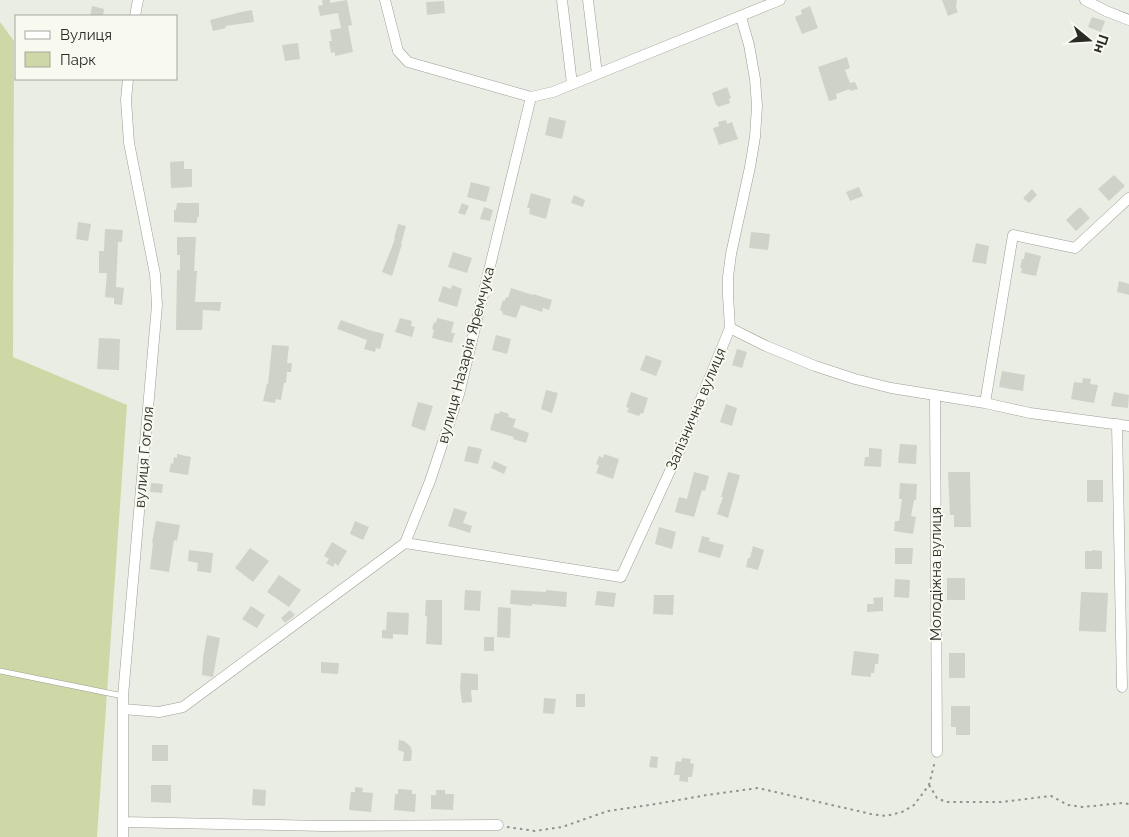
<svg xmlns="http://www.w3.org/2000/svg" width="1129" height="837" font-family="Raleway,sans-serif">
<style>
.green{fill:#ced8a6}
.building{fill:#cfd2c8}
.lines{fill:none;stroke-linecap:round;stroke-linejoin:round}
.lane-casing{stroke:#9c9e95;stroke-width:6}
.street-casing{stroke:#9c9e95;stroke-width:11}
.path{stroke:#90928b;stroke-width:2;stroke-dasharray:2.5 4;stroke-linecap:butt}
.lane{stroke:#fff;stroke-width:5}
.street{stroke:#fff;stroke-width:10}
.labels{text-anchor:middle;stroke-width:4;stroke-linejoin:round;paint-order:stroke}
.street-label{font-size:15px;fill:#2a2b27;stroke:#f8faf0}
</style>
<rect width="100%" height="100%" fill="#eaede3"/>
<!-- green -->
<path class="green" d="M0 22 14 41 13 357 127 405 97 837H0Z"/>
<!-- building -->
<path class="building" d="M322 0H330V3L347 0 352 25 348 26 353 52 335 56V52L331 53 329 41H332L330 30 341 28 338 13 320 16 318 6 323 5Z
M942 0H957L956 7 958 12 948 16Z
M444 1 445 13 427 15 426 2Z
M92 6 104 9 103 16H90Z
M810 6 818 28 802 34 795 17 802 14 801 10Z
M252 10 254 22 225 26 226 28 213 31 210 20 241 12Z
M1092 17 1105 21 1101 32 1088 27Z
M298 43 300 59 285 61 282 45Z
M847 57 850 68 845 70 850 83 855 82 858 89 850 91V89L836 94 837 99 829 101 818 67Z
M727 87 731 98 729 99 730 103 718 107 717 105H716L712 93Z
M549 117 566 121 562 139 545 135Z
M726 120 727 124 732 122 738 139 719 145 713 128 719 126 718 122Z
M184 161V169H192V187L171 188 170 162Z
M1114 175 1125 186 1109 201 1098 189Z
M471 182 490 187 486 202 467 197Z
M859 187 863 196 850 201 846 192Z
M1032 189 1037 195 1029 203 1023 198Z
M531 193 551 199 546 219 529 214 530 208H527Z
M574 195 585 200 583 207 571 203Z
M177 203H199V217H197V223L174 222V210H176Z
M462 203 469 206 465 215 458 213Z
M484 207 493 210 490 221 480 219Z
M1080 207 1090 218 1076 231 1066 220Z
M78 222 91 224 88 241 76 239Z
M398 224 406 226 401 244H402L392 276 382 272 395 239H394Z
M105 229 123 230 122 242H118L116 287 124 288 122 305 114 304V298L105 297 107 273H99V251H104Z
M751 232 770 234 768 250 749 248Z
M177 237H196L194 271H197L195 302H221L220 311 203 310 202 330H176L177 270H180V255H177Z
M976 243 989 246 986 264 972 262Z
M453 252 472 258 467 273 448 267Z
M1025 252 1041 256 1036 276 1021 273 1022 268H1020L1022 259H1024Z
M1119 281 1129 284V295L1117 292Z
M452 285 462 289 457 307 438 301 443 286 451 289Z
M511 288 533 295V294L552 300 549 310 543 308 542 312 521 305 516 318 502 314 503 312 500 310 503 300 505 301 506 297 508 298Z
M400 318 412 321 411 326 415 327 412 337 395 332Z
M437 318 454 322 451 333H455L452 343 432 338 434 330 432 329 434 322 436 323Z
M341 320 369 330 384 334 380 349 376 348 375 352 364 349 367 340 337 329Z
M496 335 511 339 507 354 492 350Z
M99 338 120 339 119 370 97 369Z
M272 345 289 346 287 363H292L291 372H287L286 383H284L281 400 276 399 275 403 263 401 267 384H268Z
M737 349 747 352 742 368 732 365Z
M646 355 662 361 656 376 640 370Z
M1002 371 1025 375 1023 391 999 387Z
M1083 378 1091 379 1090 384 1098 385 1094 403 1071 399 1074 382 1082 383Z
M546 390 558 393 552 413 541 409Z
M631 392 648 398 643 414 641 413 639 416 627 412 629 408 626 407Z
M1114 392 1129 395 1128 408 1111 406Z
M418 402 433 406 425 431 411 426Z
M726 404 737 408 732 426 720 422Z
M500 411 509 414 508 417 516 419 513 427 529 433 526 443 513 439 514 437 490 430 495 413 499 414Z
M900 444 917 445 916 464 898 463Z
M468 446 482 449 478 464 464 461Z
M869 448 882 449 881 467 864 466 865 457H869Z
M177 454 191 457 188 475 169 472 171 463 173 464 174 457 177 458Z
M604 454 619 459 613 479 596 473 599 465 596 464 599 456 603 458Z
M494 461 507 467 504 474 491 468Z
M694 472 709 476 705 491 702 490 694 517 675 512 679 497 687 499Z
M728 472 740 475 728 518 717 514 723 497H721Z
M948 472H970L971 527H954V515H950Z
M1087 480H1103V502H1087Z
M151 483 163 484 162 493 150 492Z
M900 483 917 484 916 500H914L911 516 916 517 913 534 894 531 895 521H899L902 499H899Z
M454 508 467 512 463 523 472 526 470 533 448 526Z
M156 521 180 525 177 541 174 540 169 572 150 569 153 543H152Z
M355 521 369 527 363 540 350 534Z
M659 527 676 532 672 549 655 544Z
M702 536 710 538 709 541 724 545 720 558 698 552Z
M332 542 347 551 338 566 335 563 333 567 326 563 329 559 324 556Z
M753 546 764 550 758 570 746 567 748 558H750Z
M250 548 269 561 253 582 235 568Z
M895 548H913L912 564H895Z
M189 550 213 553 211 573 197 571 198 563 188 561Z
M1092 550 1102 551V569H1085V551H1092Z
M279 575 301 590 289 607 267 592Z
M947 578H965V600H947Z
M895 579 910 580 909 598 894 597Z
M465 590 481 591 480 611 464 610Z
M511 590 546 592V590L567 592 566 607 532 604V606L510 604Z
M597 591 616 593 614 607 595 605Z
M1081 592 1108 593 1106 632 1079 631Z
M654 595H674L673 615 653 614Z
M883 597V611L867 612V604H874L873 598Z
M426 600H442V645L426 644 427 616H425Z
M251 606 265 615 257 628 242 619Z
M498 607 511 608 510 638 497 637Z
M290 610 295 615 285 623 281 618Z
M387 612 409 613 408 635 393 634V639L382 638V630H386Z
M207 635 220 638 213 677 202 675 203 658Z
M484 637H494V651H484Z
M854 651 879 654 878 664H875L874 673H871V677L851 675Z
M949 653H965V678H949Z
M321 662 339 663 338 674 321 673Z
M461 673 478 674V690H471L472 702 462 703 460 688Z
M576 694H585V707H576Z
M544 698 556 699 554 714 543 713Z
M951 706H970V735H956V727H951Z
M399 740 404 741 410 746 412 751 411 761H403L404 752 398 750Z
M152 745H168V761H152Z
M651 756 658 757 657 768 649 767Z
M682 758 691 759 690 763 694 764 692 777H688V782L679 781 680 775H674L676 761 681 762Z
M151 785H171V803L151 802Z
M355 787 363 788 362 792 373 793 371 812 349 810 351 792H355Z
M253 789 266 790 265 806 252 805Z
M398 789 412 790V794H416L415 812 394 810 395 794H398Z
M436 790H445V794H454L453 810 431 809V795H436Z"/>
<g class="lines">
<!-- lane casing -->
<g class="lane-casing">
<path id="lane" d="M0 671 123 696"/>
</g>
<!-- street casing -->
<g class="street-casing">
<path id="street" d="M385 0 398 51 408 62 531 97
M562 0 572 84
M588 0 597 74
M1085 0 1106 11 1129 20
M135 16 138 0
M730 328 766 346 815 366 855 379 891 388 985 403 1030 413 1129 426
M935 395 937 752
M985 403 1013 235 1075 248 1129 198
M1117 424 1122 687
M405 543 621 577 682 445 730 328 728 295V277L731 254 750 167 755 137 757 106 755 79 749 45 741 17
M123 709 159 712 183 707 405 543 430 481 459 394 531 97 553 92 780 0
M123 822 324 826 498 825
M123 837V696L157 305 155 274 129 143 126 100 128 79"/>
</g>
<!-- path -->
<path class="path" d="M929 785 937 798 946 802H1001L1051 796 1068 805 1083 807 1122 803 1129 804
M507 827 535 831 562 827 608 811 656 804 707 795 758 788 871 814 886 816 902 812 914 805 929 785 935 761"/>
<!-- lane -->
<use href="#lane" class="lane"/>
<!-- street -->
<use href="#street" class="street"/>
</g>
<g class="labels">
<!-- street labels -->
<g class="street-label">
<text transform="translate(466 355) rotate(-75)" y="5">вулиця Назарія Яремчука</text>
<text transform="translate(696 409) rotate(-67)" y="5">Залізнична вулиця</text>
<text transform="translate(144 457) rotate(-85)" y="5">вулиця Гоголя</text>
<text transform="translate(936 574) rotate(-90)" y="5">Молодіжна вулиця</text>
</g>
</g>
<!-- legend -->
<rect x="15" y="15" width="162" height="65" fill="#f8faf0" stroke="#a6a7a0"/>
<rect x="25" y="31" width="25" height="8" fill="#ffffff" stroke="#a6a7a0"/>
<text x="60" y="40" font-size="15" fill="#2a2b27">Вулиця</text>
<rect x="25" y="52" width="25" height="15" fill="#ced8a6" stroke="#a6a7a0"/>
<text x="60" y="65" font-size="15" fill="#2a2b27">Парк</text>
<!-- north arrow -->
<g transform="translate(1089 40) rotate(108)" stroke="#f8faf0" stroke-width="4" paint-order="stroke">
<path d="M0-4L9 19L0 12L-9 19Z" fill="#2a2b27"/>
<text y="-8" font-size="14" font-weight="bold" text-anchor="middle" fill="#2a2b27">Пн</text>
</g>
</svg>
